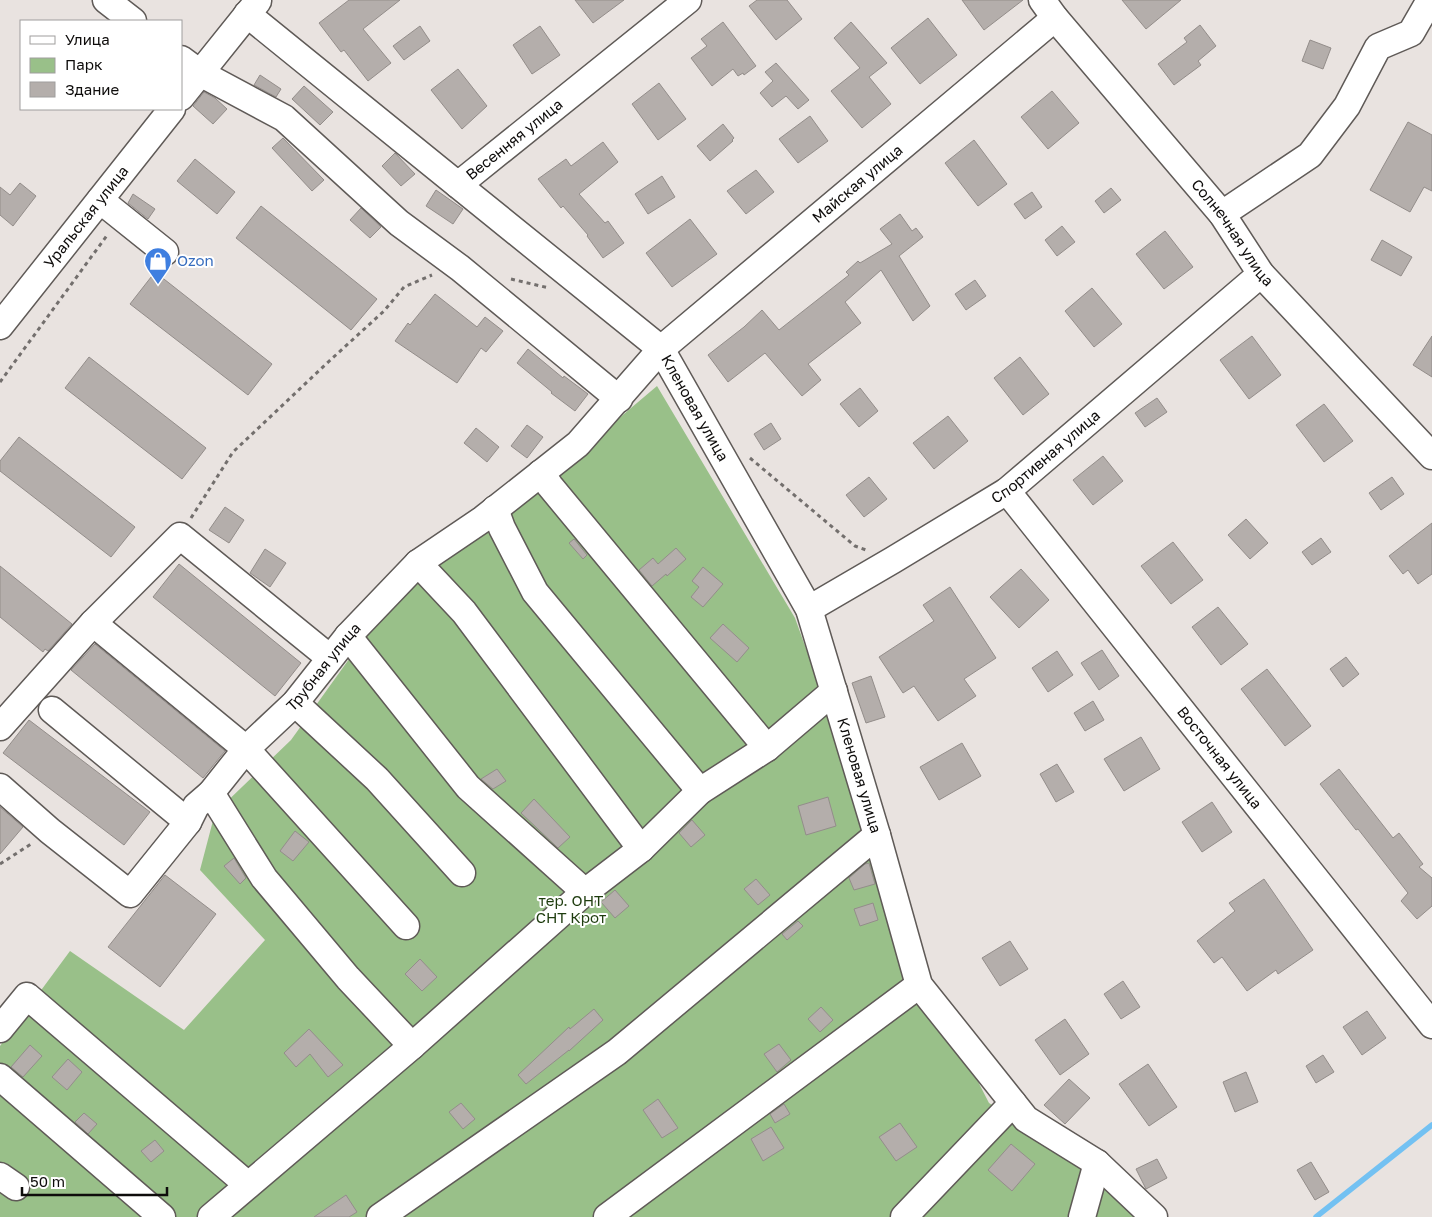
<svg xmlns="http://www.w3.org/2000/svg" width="1432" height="1217" font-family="'Golos Text',sans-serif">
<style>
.green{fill:#99c089}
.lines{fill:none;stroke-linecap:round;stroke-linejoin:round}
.stream{stroke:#73c1f2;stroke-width:5.5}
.building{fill:#b4aeab;stroke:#938d8a}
.minor-casing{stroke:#5f5a57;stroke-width:29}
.path{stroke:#736f6d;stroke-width:3;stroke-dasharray:4 4;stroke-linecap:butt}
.minor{stroke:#fff;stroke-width:26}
.labels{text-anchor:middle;stroke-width:4;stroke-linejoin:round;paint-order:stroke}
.street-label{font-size:15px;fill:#0e0c0b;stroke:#fff}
.shop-label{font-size:15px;fill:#366cbe;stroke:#fff;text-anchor:start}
.park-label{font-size:15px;fill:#1e3c0e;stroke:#fff}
</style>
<rect width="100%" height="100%" fill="#e9e3e0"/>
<!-- green -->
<path class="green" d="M657 386 795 618 843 752 902 933 989 1103 1105 1176 1148 1217H0V1046L70 951 184 1030 265 940 200 870 215 813 291 740 418 563 520 502Z"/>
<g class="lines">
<!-- stream -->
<path class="stream" d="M1316 1217 1432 1125"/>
</g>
<!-- building -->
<path class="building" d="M349 0H400L363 29 391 63 368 81 344 50 341 52 319 23Z
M575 0H624L593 23Z
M757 0H787L802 19 776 40 749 6Z
M962 0H1023L984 30Z
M1122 0H1181L1146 29Z
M928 18 957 55 920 84 891 48Z
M723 22 756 66 744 75 743 73 738 76 733 69 712 86 691 58 707 46 701 39Z
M851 22 887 63 869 77 891 104 862 128 831 91 860 68 834 38Z
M1200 25 1216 46 1198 61 1201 65 1174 85 1158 64 1187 42 1184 38Z
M420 26 430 41 404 60 393 46Z
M540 26 560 55 532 74 513 45Z
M1310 40 1331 48 1323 69 1302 61Z
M776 63 809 100 798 109 786 96 772 107 760 93 773 81 765 72Z
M458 69 487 106 462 129 431 90Z
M260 75 281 89 276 97 254 85Z
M659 83 686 119 658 140 632 104Z
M304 86 333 112 320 125 292 99Z
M1052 91 1079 123 1048 149 1021 117Z
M204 92 215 98 227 109 213 124 193 106Z
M810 116 828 141 798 163 779 139Z
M1408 122 1432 135V191L1424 187 1410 212 1370 190Z
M723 124 734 138 732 140 733 141 710 161 697 146Z
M283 138 324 180 312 191 272 148Z
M974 140 1007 184 978 206 945 163Z
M603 142 618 162 579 194 605 223 608 221 624 243 603 258 587 236 588 235 563 206 561 208 538 179 566 159 571 166Z
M395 153 415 174 401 186 382 166Z
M195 159 235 192 217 214 177 181Z
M756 170 774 192 746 214 727 191Z
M662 176 675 197 648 214 635 194Z
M20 183 36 196 13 226 0 215V187L10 195Z
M1111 188 1121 200 1104 213 1095 201Z
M436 190 463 209 453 224 426 206Z
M1032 192 1042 207 1025 219 1014 204Z
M133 194 155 209 148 219 128 203Z
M261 206 377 299 351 330 236 238Z
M361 208 381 227 370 238 350 220Z
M900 214 912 231 916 228 923 237 899 256 930 306 913 321 881 270 845 302 861 323 808 364 821 380 802 396 765 353 728 382 708 355 744 327 762 310 779 330 849 275 846 272 858 261 860 263 892 244 880 229Z
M690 219 717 254 672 287 646 253Z
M1062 226 1075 242 1057 256 1045 240Z
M1165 231 1193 267 1164 289 1136 254Z
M1382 240 1412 257 1401 276 1371 260Z
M155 272 272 364 248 395 130 304Z
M975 280 986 296 966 310 955 294Z
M1092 288 1122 324 1094 347 1065 311Z
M435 294 477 327 485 317 503 331 486 352 481 348 457 383 395 341 408 323 410 325Z
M1252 336 1281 375 1249 399 1220 360Z
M1432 336V377L1413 365Z
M528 349 563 378 564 376 588 394 575 411 551 393 552 392 517 363Z
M89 357 206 448 182 479 65 388Z
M1020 357 1049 394 1023 415 994 378Z
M860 388 878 411 859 427 840 404Z
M1157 398 1167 412 1145 427 1135 413Z
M1324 404 1353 441 1324 462 1296 425Z
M948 416 968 441 934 469 913 443Z
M771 423 781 439 764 450 754 434Z
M527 425 543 437 527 458 511 446Z
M476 428 499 447 487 462 464 443Z
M19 437 135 527 111 557 0 471V461Z
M1103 456 1123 481 1093 505 1073 480Z
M869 477 887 499 864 517 846 495Z
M1392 477 1404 494 1381 510 1369 493Z
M225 507 244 520 229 543 209 530Z
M1246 519 1268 543 1250 559 1228 535Z
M1432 523V574L1418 584 1408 570 1403 574 1389 556Z
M1321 538 1331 552 1312 565 1302 552Z
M574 539 587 555 583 559 569 543Z
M1173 542 1203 580 1171 604 1141 566Z
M676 548 686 559 667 576 666 574 652 586 639 570 653 558 658 564Z
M265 549 286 563 270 587 250 573Z
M179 564 301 663 275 696 153 597Z
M0 566 72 624 48 651 45 649 43 652 0 617Z
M703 567 723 584 703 607 691 597 699 587 692 581Z
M1021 569 1049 600 1019 628 990 597Z
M950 587 996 658 964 679 976 696 938 721 914 686 903 693 879 657 934 621 923 605Z
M1218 607 1248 644 1221 665 1192 627Z
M723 624 749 648 737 662 710 638Z
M95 644 225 751 203 778 71 670Z
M1102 650 1119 676 1099 690 1081 663Z
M1057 651 1073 675 1048 692 1032 668Z
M1346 657 1359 674 1343 687 1330 669Z
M1267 669 1311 726 1285 746 1241 689Z
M871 676 885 717 866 723 852 683Z
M1093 701 1104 720 1085 731 1074 713Z
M29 720 150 812 124 845 3 753Z
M1141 737 1160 769 1124 791 1104 759Z
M962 743 981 776 939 800 920 767Z
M1057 764 1074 792 1056 802 1040 774Z
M497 769 506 781 493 789 481 779Z
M1339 769 1393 838 1399 833 1423 864 1419 867 1432 878V906L1417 919 1401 901 1408 893 1358 829 1356 830 1320 784Z
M828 797 836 826 806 835 798 806Z
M534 799 570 837 558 848 521 813Z
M1212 802 1232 832 1202 852 1182 822Z
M0 807 23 827 0 854Z
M692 820 705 835 691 847 679 833Z
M295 831 309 842 293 861 280 851Z
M234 858 246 878 240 884 224 866Z
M869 863 875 884 854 890 849 878 865 864Z
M165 875 216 914 160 987 108 947Z
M756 879 770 895 758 905 744 889Z
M1264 879 1313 950 1278 974 1276 970 1247 991 1222 957 1214 963 1197 941 1235 911 1229 903Z
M615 890 629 906 615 918 601 902Z
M873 903 878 920 860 926 854 909Z
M798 921 803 926 787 940 782 934Z
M1010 941 1028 969 1000 986 982 958Z
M420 959 437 977 422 991 405 974Z
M1123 981 1140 1007 1121 1019 1104 994Z
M821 1007 833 1020 820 1032 808 1019Z
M594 1009 603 1020 569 1051V1050L526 1084 518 1075 569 1027 570 1029Z
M1367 1011 1386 1038 1362 1055 1343 1027Z
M1065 1019 1089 1054 1060 1075 1035 1040Z
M309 1029 343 1065 328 1077 310 1054 296 1067 284 1053Z
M779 1044 791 1060 777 1072 764 1054Z
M30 1045 42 1056 23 1077 11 1067Z
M1323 1055 1334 1072 1316 1083 1306 1066Z
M68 1059 82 1072 67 1090 52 1077Z
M1148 1064 1177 1107 1149 1126 1119 1084Z
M1246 1072 1258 1102 1235 1112 1223 1082Z
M1069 1079 1090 1098 1065 1124 1044 1105Z
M658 1099 678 1128 662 1138 643 1110Z
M461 1103 475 1119 463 1129 449 1112Z
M784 1104 790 1114 775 1123 770 1114Z
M84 1113 97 1124 88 1134 75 1122Z
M900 1123 917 1147 896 1161 879 1137Z
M771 1127 784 1148 763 1161 751 1139Z
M155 1140 164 1151 151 1162 141 1151Z
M1011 1144 1035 1164 1012 1191 988 1170Z
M1157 1159 1167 1178 1146 1189 1136 1169Z
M1311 1162 1329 1192 1315 1200 1297 1170Z
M346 1195 357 1212 349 1217H314Z"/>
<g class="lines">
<!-- minor casing -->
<g class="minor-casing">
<g id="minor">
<path d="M106 0 133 21"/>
<path id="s1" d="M1042 0 1055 18 1222 214 1261 274 1432 456"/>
<path id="s2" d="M247 14 458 185 688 0"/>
<path d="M181 59 200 73 284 118 399 223 460 268 619 399"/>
<path d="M181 97 258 1"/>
<path id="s3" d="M458 185 661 349 809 609 877 835 919 985 1026 1119 1097 1163 1154 1217"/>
<path d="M100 200 165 252"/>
<path d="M1222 214 1310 155 1347 106 1378 47 1411 33 1430 0"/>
<path id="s4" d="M0 326 172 109"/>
<path d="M541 473 550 486 767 748"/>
<path id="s5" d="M1007 491 1432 1025"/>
<path d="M495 509 502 528 535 592 700 791"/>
<path d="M418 563 464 612 641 849"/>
<path id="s6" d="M809 609 893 560 1007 491 1261 274"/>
<path d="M93 623 246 749 406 926"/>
<path d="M348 636 468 787 585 892"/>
<path d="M295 703 377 779 462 873"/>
<path d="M52 710 188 822"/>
<path d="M0 727 93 623 180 536 330 658"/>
<path id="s7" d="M0 787 50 831 130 894 188 822 196 806 211 793 246 749 295 703 348 636 418 563 483 519 578 444 661 349 1055 18"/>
<path d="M211 793 264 878 348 978 412 1046"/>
<path d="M0 1029 27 996 248 1185"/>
<path d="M0 1077 162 1217"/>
<path d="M0 1176 16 1187"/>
<path d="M211 1217 412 1046 585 892 641 849 700 791 767 748 834 691"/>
<path d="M380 1217 617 1052 877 835"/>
<path d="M607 1217 919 985"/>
<path d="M904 1217 1013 1103"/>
<path d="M1082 1217 1097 1163"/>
</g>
</g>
<!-- path -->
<path class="path" d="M511 279 549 288
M0 382 108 234
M750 458 855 546 866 550
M191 518 233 452 326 364 384 311 404 287 432 275
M0 864 31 844"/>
<!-- minor -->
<use href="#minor" class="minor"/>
</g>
<!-- icons -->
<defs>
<g id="shop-pin" transform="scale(1.4375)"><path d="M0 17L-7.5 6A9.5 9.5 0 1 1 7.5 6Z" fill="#3f7fe0" stroke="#fff"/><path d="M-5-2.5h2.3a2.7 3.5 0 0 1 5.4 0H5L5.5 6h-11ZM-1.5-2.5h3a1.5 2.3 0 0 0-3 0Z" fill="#fff"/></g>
</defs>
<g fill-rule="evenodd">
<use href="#shop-pin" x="158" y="261"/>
</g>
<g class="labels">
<!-- street labels -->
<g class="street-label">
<text dy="5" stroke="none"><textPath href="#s2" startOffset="344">Весенняя улица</textPath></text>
<text dy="5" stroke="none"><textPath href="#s7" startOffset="1191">Майская улица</textPath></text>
<text dy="5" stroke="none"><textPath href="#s4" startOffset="139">Уральская улица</textPath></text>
<text dy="5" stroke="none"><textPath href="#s1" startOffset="301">Солнечная улица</textPath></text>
<text dy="5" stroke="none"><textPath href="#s3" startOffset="329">Кленовая улица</textPath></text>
<text dy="5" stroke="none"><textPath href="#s6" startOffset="282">Спортивная улица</textPath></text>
<text dy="5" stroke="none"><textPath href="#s7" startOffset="468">Трубная улица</textPath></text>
<text dy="5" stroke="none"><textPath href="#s5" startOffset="341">Восточная улица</textPath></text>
<text dy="5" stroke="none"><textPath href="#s3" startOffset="734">Кленовая улица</textPath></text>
</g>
<!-- shop labels -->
<g class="shop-label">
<text x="177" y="266">Ozon</text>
</g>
<!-- park labels -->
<g class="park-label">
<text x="571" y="906">тер. ОНТ<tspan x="571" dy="17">СНТ Крот</tspan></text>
</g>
</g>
<!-- legend -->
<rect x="20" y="20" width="162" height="90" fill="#ffffff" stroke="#9f9e9d"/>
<rect x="30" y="36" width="25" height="8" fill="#ffffff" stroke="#9f9e9d"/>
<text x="65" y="45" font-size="15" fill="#0e0c0b">Улица</text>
<rect x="30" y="58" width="25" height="15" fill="#99c089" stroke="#9f9e9d"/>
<text x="65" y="70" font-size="15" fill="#0e0c0b">Парк</text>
<rect x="30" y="82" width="25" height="15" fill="#b4aeab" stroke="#9f9e9d"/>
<text x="65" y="95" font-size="15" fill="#0e0c0b">Здание</text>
<!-- scale -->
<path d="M22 1187v8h145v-8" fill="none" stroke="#0e0c0b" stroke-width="2.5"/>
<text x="30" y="1187" font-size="15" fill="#0e0c0b" stroke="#ffffff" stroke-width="4" paint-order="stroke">50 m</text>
</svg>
